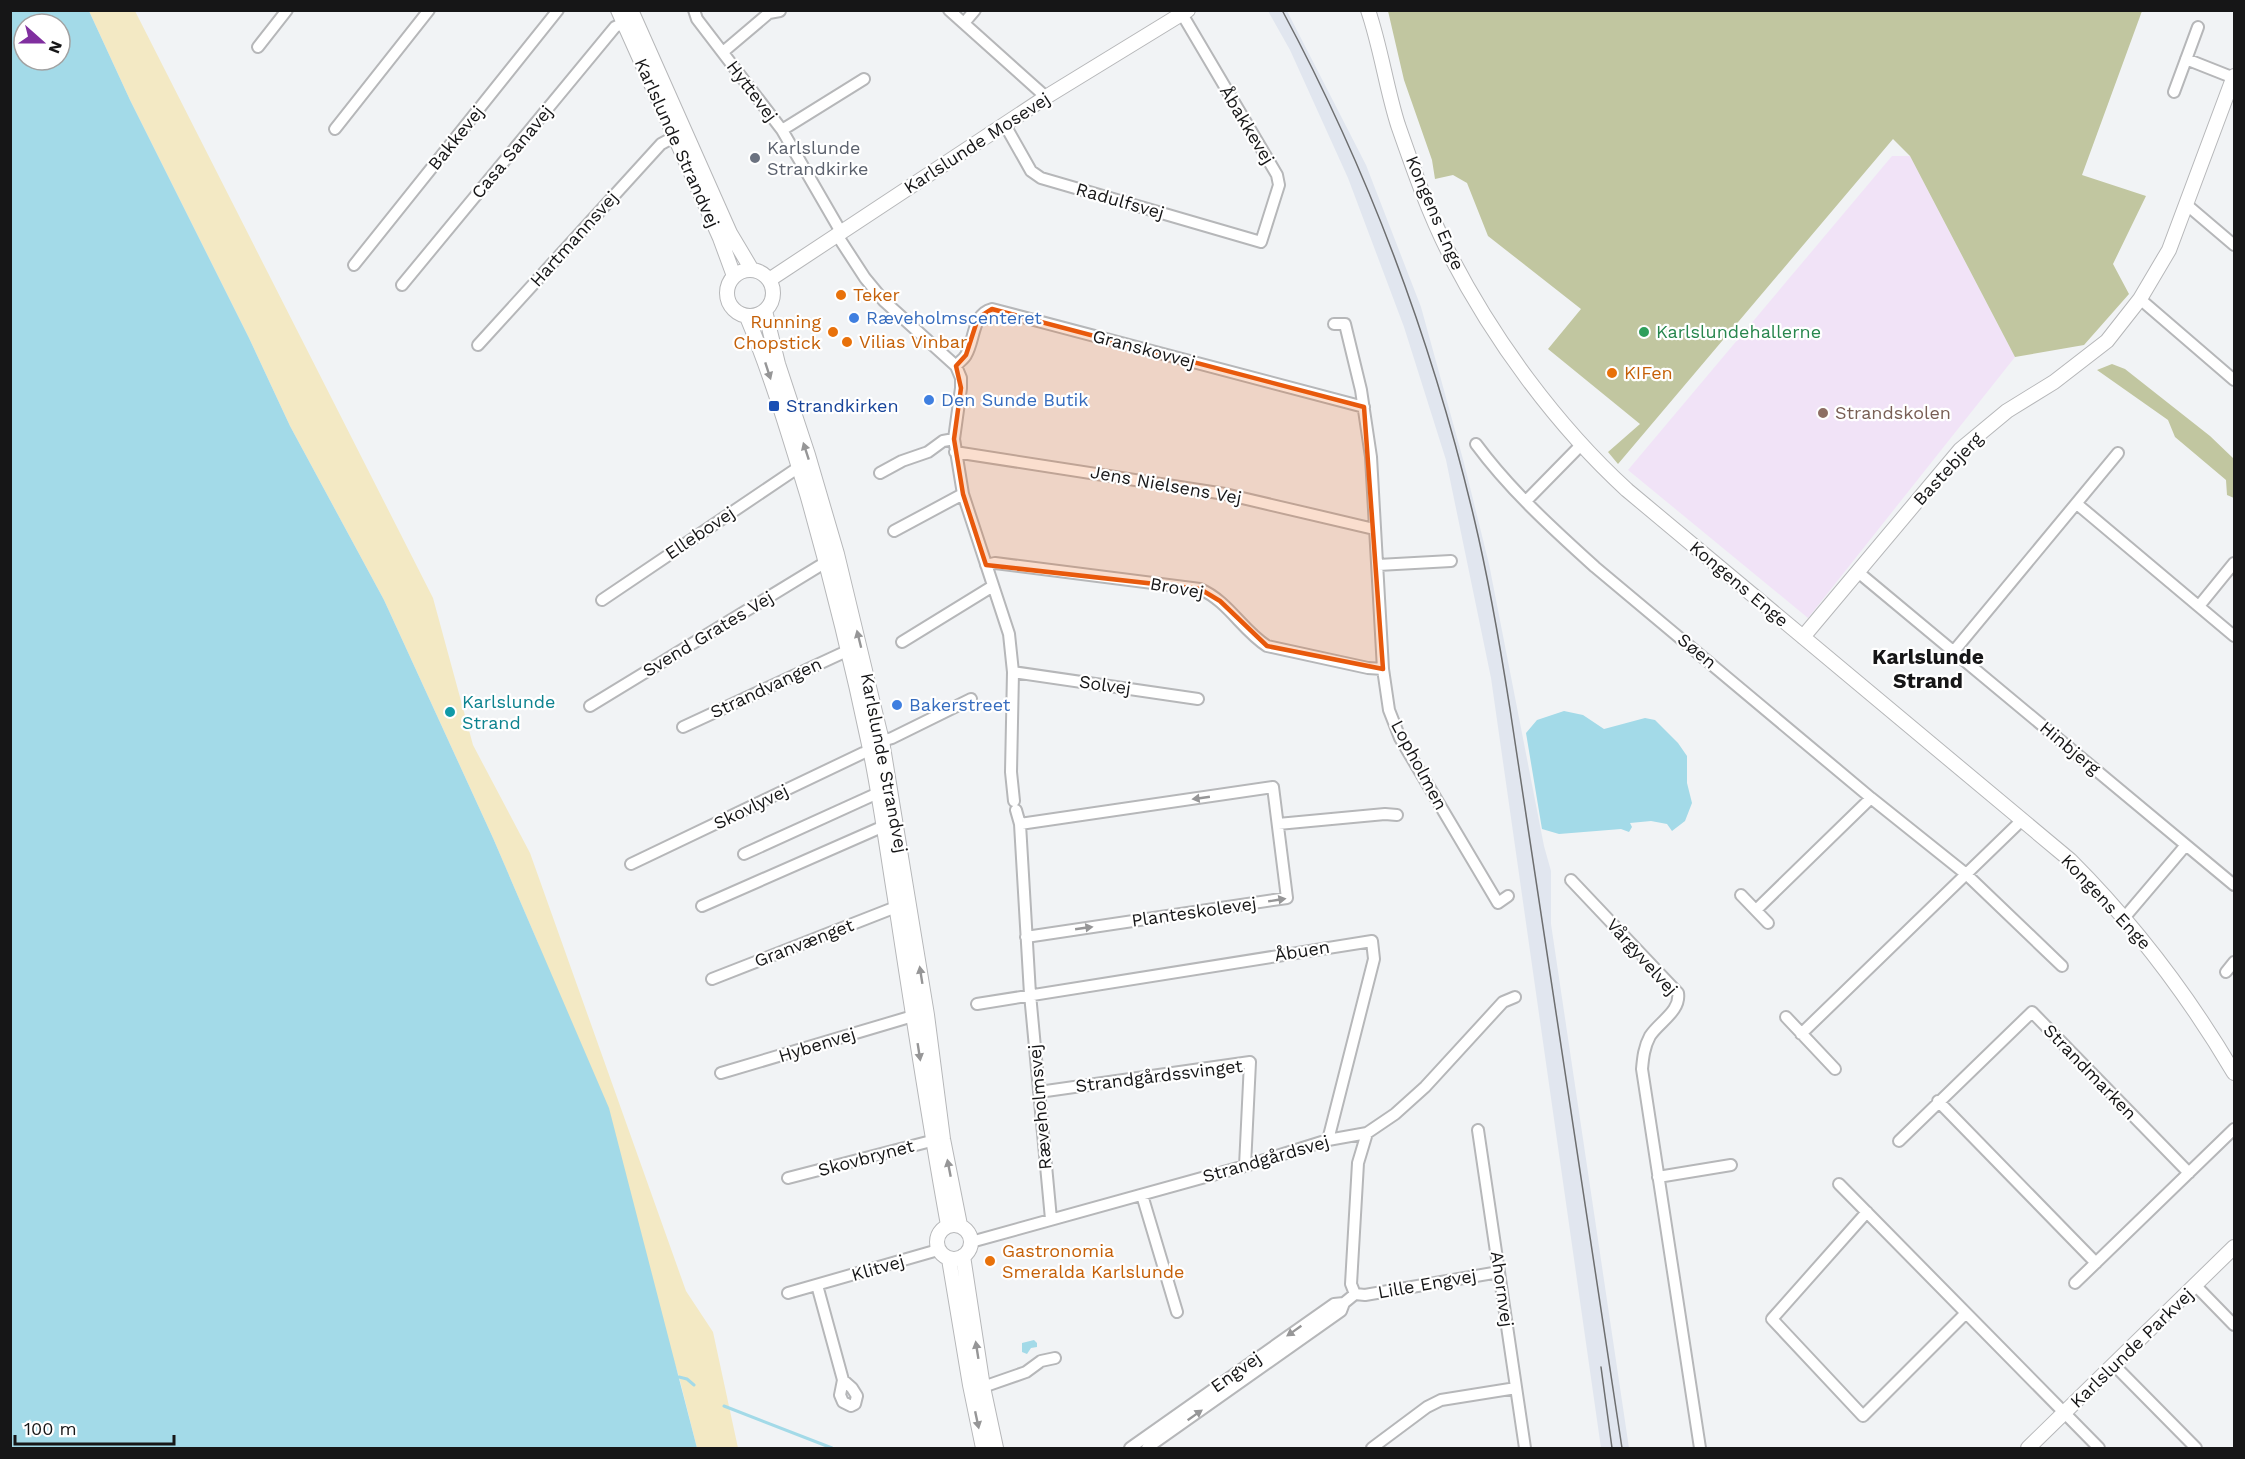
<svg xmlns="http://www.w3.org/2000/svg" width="2245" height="1459" font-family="'Work Sans',sans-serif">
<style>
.built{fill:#e1e6ef}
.education{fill:#f1e3f7}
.green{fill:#c1c6a0}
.sand{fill:#f3e9c4}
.water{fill:#a3dae8;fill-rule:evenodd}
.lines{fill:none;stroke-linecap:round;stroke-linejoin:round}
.stream{stroke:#a3dae8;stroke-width:3}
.street-casing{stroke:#b6b7b9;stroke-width:14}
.secondary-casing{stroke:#b6b7b9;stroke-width:16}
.street{stroke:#fff;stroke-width:10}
.secondary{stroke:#fff;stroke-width:14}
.tram{stroke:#6d6e6f;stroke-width:1.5}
.oneway{fill:#969697}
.marked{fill:#e8590c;fill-opacity:0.2;stroke:#e8590c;stroke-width:4.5;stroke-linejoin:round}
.worship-dot{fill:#6b7280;stroke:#fff;stroke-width:2}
.food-dot{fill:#e8710a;stroke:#fff;stroke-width:2}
.shop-dot{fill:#3f7fe0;stroke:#fff;stroke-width:2}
.leisure-dot{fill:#2e9e5b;stroke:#fff;stroke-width:2}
.transit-dot{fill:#1a4fb4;stroke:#fff;stroke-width:2}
.education-dot{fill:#8d6e63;stroke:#fff;stroke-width:2}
.culture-dot{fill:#0f9aa8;stroke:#fff;stroke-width:2}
.labels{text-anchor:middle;stroke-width:4.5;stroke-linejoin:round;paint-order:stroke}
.street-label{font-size:18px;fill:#161617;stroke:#fff}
.worship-label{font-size:18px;fill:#5b616d;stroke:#fff;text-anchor:start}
.food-label{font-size:18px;fill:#c56008;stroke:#fff;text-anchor:start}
.shop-label{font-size:18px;fill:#366cbe;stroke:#fff;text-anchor:start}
.leisure-label{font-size:18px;fill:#27864d;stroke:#fff;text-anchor:start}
.transit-label{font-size:18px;fill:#164399;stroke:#fff;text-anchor:start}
.education-label{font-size:18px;fill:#785e54;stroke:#fff;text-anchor:start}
.culture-label{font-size:18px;fill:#0d838f;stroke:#fff;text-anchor:start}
.quarter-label{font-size:21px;font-weight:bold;fill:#161617;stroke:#fff}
</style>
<rect width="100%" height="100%" fill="#f1f3f5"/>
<!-- built -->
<path class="built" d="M1268 11H1287L1366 165 1421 307 1464 463 1489 564 1544 846 1551 871V924L1629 1448H1601L1491 678 1446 460 1404 327 1348 178 1290 50Z"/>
<!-- education -->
<path class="education" d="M1892 156H1910L2015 357 1808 618 1628 470Z"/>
<!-- green -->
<path class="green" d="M1388 11H2142L2082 175 2146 196 2113 264 2129 294 2084 345 2015 357 1910 156 1893 139 1618 464 1608 452 1640 424 1548 349 1581 309 1488 236 1467 183 1453 175 1435 179 1432 160 1404 80Z
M2112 364 2125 369 2210 436 2234 459V498L2227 495 2226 480 2175 437 2168 420 2097 370Z"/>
<!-- sand -->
<path class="sand" d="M89 11H135L433 598 473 745 530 853 686 1291 713 1332 738 1448H697L679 1377 538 943 493 838 384 600 290 426 249 338 130 100Z"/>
<!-- water -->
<path class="water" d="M10 11H89L130 100 249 338 290 426 384 600 493 838 609 1108 697 1448H11ZM24 24H60V60H24Z
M1564 711 1583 715 1604 729 1645 718 1655 720 1678 743 1687 756V783L1692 803 1685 821 1672 831 1667 824 1651 821 1630 823 1632 827 1629 832 1621 829 1559 834 1542 829 1526 733 1537 720Z
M1034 1340 1037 1343V1347L1031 1348 1027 1354 1022 1352V1343Z"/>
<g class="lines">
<!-- stream -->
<path class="stream" d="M679 1377 687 1379 694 1385
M724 1406 832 1448"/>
<!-- street casing -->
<g class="street-casing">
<path id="street" d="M694 10 697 19 782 130 841 232
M949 10 1046 97
M964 23 975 10
M258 47 287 10
M723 52 769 13 780 11
M2186 59 2234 78
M2174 92 2198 27
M1005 125 1031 171 1041 178 1261 242 1279 185 1277 175 1182 14
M335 129 429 10
M782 130 864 79
M2187 205 2234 245
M837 235 865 278 884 301 956 366 961 378V388L954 439 963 494 1009 634 1013 672 1011 772 1014 801
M354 265 558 10
M402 285 615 27 624 23
M2140 299 2234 380
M1334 324H1345L1361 390 1371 457 1383 669 1389 710 1400 738 1498 903 1508 896
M478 345 661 144 674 137
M956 366C959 362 964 359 966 355 975 340 972 314 992 309L1364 407
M1476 444C1510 490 1553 529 1595 567L1871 798 1966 874 2062 966
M955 452 1225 494 1374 529
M880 473 902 461 928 452 943 441 954 439
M1526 501 1581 445
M2077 504 2234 636
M894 531 963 494
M986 565 995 563 1200 589C1228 601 1242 630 1267 646L1368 668 1383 669
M1378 565 1451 561
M1858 572 2234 885
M602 600 799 467
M2199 606 2234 563
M902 642 993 586
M1954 651 2118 453
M1013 672 1198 699
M590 706 826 562
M683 727 849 650
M882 741 892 738 971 699
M1016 810 1020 824 1030 994 1051 1219
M1020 824 1273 787 1287 898 1026 937
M1278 824 1385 814 1397 815
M744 854 878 793
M631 864 863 753 871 751
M1571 880 1678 993C1681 1011 1659 1022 1650 1036 1644 1047 1643 1058 1642 1069L1700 1448
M1741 895 1768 923
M702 906 884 826
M1756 910 1871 798
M2124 918 2186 845
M2226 972 2234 962
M712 979 896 907
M977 1004 1372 941 1374 959 1328 1140
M1786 1017 1835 1069
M1801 1034 2022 820
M721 1073 913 1016
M1039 1092 1250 1062 1245 1166
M1938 1101 2096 1263
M1478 1130 1525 1448
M1899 1141 2032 1012 2189 1173
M1658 1177 1731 1165
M788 1178 939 1139
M1839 1184 2099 1448
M1142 1195 1177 1312
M1867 1212 1772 1319 1863 1416 1966 1313
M971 1242 1245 1166 1328 1140 1367 1133 1395 1114 1425 1087 1503 1002 1515 997
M2075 1283 2234 1129
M817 1285 843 1380 840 1395 843 1402 851 1406 855 1404 857 1396 852 1388 843 1380
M2196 1286 2234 1325
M788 1293 938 1250
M1355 1294 1365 1295 1499 1272
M2114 1365 2196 1448
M983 1387 1026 1372 1041 1361 1055 1358
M1130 1448 1334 1304 1344 1303
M1147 1448 1341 1311 1344 1303 1355 1294 1351 1284 1358 1163 1367 1133
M1372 1448 1427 1407 1441 1400 1516 1388"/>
</g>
<!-- secondary casing -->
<g class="secondary-casing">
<path id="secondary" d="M618 10 720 238 734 276
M631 10 730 233 752 270
M1368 10C1381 48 1386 87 1398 125 1413 168 1429 214 1450 255 1494 340 1556 425 1627 490L2070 860C2134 924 2188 995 2234 1073
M727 293a23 23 0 1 1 46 0a23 23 0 1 1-46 0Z
M769 280 1046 97 1188 10
M765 311 778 364 808 455 837 554 882 741 927 1015 943 1139 960 1225
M747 317C771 374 789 435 807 494 831 578 852 663 870 749 881 802 888 857 897 911 913 1016 929 1121 948 1225
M1803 637 1960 450 2007 411 2054 382 2107 341 2140 299 2169 250 2234 76
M937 1242a17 17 0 1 1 34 0a17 17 0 1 1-34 0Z
M963 1256 983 1387 996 1448
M949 1259 970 1385 983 1448
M2028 1448 2234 1247"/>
</g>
<!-- street -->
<use href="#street" class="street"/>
<!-- secondary -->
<use href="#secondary" class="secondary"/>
<!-- tram -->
<path class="tram" d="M1282 10C1368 170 1432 341 1474 518 1489 581 1500 645 1510 709L1622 1448
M1601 1367 1612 1448"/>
</g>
<!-- one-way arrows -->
<defs><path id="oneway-solid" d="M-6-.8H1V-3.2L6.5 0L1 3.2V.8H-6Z" transform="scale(1.5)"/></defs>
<g class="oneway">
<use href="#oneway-solid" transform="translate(768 371) rotate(72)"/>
<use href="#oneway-solid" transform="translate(806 451) rotate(-108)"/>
<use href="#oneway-solid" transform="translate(859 639) rotate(-104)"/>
<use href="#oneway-solid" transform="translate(1201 798) rotate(172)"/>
<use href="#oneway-solid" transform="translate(1277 900) rotate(-9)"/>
<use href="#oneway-solid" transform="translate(1084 928) rotate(-8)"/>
<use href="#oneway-solid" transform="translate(921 975) rotate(-99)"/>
<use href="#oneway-solid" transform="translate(919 1052) rotate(81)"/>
<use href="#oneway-solid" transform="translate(949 1168) rotate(-101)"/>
<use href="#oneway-solid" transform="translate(1294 1331) rotate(145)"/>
<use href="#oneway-solid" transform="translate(977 1350) rotate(-99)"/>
<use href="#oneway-solid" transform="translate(1195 1415) rotate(-35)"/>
<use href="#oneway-solid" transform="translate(977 1420) rotate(78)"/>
</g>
<!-- marked area -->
<path class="marked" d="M992 309 1364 407 1383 669 1267 646 1220 601 1200 589 986 565 963 494 954 439 961 388 956 366 966 355 978 318Z"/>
<!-- markers -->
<circle class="worship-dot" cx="755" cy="158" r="6"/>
<g class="food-dot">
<circle cx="841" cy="295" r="6"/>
<circle cx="833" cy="332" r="6"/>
<circle cx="847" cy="342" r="6"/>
<circle cx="1612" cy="373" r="6"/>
<circle cx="990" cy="1261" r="6"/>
</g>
<g class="shop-dot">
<circle cx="854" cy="318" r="6"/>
<circle cx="929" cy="400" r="6"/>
<circle cx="897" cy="705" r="6"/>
</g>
<circle class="leisure-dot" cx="1644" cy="332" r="6"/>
<rect class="transit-dot" x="768" y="400" width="12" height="12" rx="3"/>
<circle class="education-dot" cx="1823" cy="413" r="6"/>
<circle class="culture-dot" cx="450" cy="712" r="6"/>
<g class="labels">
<!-- street labels -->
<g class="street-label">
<text transform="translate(752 91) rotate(53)" y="6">Hyttevej</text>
<text transform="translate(1247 125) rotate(59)" y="6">Åbakkevej</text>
<text transform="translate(456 138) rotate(-51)" y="6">Bakkevej</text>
<text transform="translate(677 143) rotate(66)" y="6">Karlslunde Strandvej</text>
<text transform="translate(977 143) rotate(-33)" y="6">Karlslunde Mosevej</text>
<text transform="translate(512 152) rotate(-50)" y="6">Casa Sanavej</text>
<text transform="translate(1120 201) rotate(16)" y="6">Radulfsvej</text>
<text transform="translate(1435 213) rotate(67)" y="6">Kongens Enge</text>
<text transform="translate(574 239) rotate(-48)" y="6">Hartmannsvej</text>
<text transform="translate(1144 349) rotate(15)" y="6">Granskovvej</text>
<text transform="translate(1948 469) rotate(-47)" y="6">Bastebjerg</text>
<text transform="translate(1166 485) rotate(10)" y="6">Jens Nielsens Vej</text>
<text transform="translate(700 533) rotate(-34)" y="6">Ellebovej</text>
<text transform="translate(1739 584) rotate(40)" y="6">Kongens Enge</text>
<text transform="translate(1177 588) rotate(10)" y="6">Brovej</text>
<text transform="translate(708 634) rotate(-31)" y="6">Svend Grates Vej</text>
<text transform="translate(1697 651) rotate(40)" y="6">Søen</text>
<text transform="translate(1105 685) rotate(8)" y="6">Solvej</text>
<text transform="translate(766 688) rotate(-25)" y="6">Strandvangen</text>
<text transform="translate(2070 748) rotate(40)" y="6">Hinbjerg</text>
<text transform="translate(884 763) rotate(79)" y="6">Karlslunde Strandvej</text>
<text transform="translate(1419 765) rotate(62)" y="6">Lopholmen</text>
<text transform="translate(751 807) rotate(-26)" y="6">Skovlyvej</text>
<text transform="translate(2106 902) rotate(47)" y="6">Kongens Enge</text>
<text transform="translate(1194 912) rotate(-8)" y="6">Planteskolevej</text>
<text transform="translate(804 943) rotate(-21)" y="6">Granvænget</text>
<text transform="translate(1302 951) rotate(-9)" y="6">Åbuen</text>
<text transform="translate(1642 957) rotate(48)" y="6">Vårgyvelvej</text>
<text transform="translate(817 1045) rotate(-17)" y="6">Hybenvej</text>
<text transform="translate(2090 1072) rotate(46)" y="6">Strandmarken</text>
<text transform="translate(1159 1076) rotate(-7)" y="6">Strandgårdssvinget</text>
<text transform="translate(1040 1107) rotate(-95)" y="6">Ræveholmsvej</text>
<text transform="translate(866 1158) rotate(-15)" y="6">Skovbrynet</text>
<text transform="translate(1266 1159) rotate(-16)" y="6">Strandgårdsvej</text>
<text transform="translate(878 1268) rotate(-16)" y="6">Klitvej</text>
<text transform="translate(1427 1284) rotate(-10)" y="6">Lille Engvej</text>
<text transform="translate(1502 1289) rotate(82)" y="6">Ahornvej</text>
<text transform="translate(2132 1348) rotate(-44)" y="6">Karlslunde Parkvej</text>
<text transform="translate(1236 1372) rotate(-35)" y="6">Engvej</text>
</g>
<!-- worship labels -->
<g class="worship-label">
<text x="767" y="154">Karlslunde<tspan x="767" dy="21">Strandkirke</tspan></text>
</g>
<!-- food labels -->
<g class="food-label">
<text x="853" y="301">Teker</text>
<text x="821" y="328" text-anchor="end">Running<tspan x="821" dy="21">Chopstick</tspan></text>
<text x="859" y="348">Vilias Vinbar</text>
<text x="1624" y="379">KIFen</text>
<text x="1002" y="1257">Gastronomia<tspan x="1002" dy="21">Smeralda Karlslunde</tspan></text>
</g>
<!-- shop labels -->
<g class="shop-label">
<text x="866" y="324">Ræveholmscenteret</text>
<text x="941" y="406">Den Sunde Butik</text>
<text x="909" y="711">Bakerstreet</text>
</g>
<!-- leisure labels -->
<g class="leisure-label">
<text x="1656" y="338">Karlslundehallerne</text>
</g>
<!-- transit labels -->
<g class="transit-label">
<text x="786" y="412">Strandkirken</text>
</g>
<!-- education labels -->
<g class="education-label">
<text x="1835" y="419">Strandskolen</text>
</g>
<!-- culture labels -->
<g class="culture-label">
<text x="462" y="708">Karlslunde<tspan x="462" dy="21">Strand</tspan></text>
</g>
<!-- quarter labels -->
<g class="quarter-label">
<text x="1928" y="664">Karlslunde<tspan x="1928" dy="24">Strand</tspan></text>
</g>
</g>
<!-- border -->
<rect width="2245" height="1459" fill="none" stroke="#161617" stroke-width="24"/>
<!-- north arrow -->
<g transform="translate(42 42) rotate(111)"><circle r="28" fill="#ffffff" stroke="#a2a2a2" stroke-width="1.5"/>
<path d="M0-4.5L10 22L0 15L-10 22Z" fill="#802f9f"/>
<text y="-9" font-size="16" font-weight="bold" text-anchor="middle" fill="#161617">N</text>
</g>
<!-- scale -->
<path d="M15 1435v9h159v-9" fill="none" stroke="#161617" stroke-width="3"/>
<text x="24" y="1435" font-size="18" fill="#161617" stroke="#ffffff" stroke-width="4.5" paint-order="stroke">100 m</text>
</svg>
